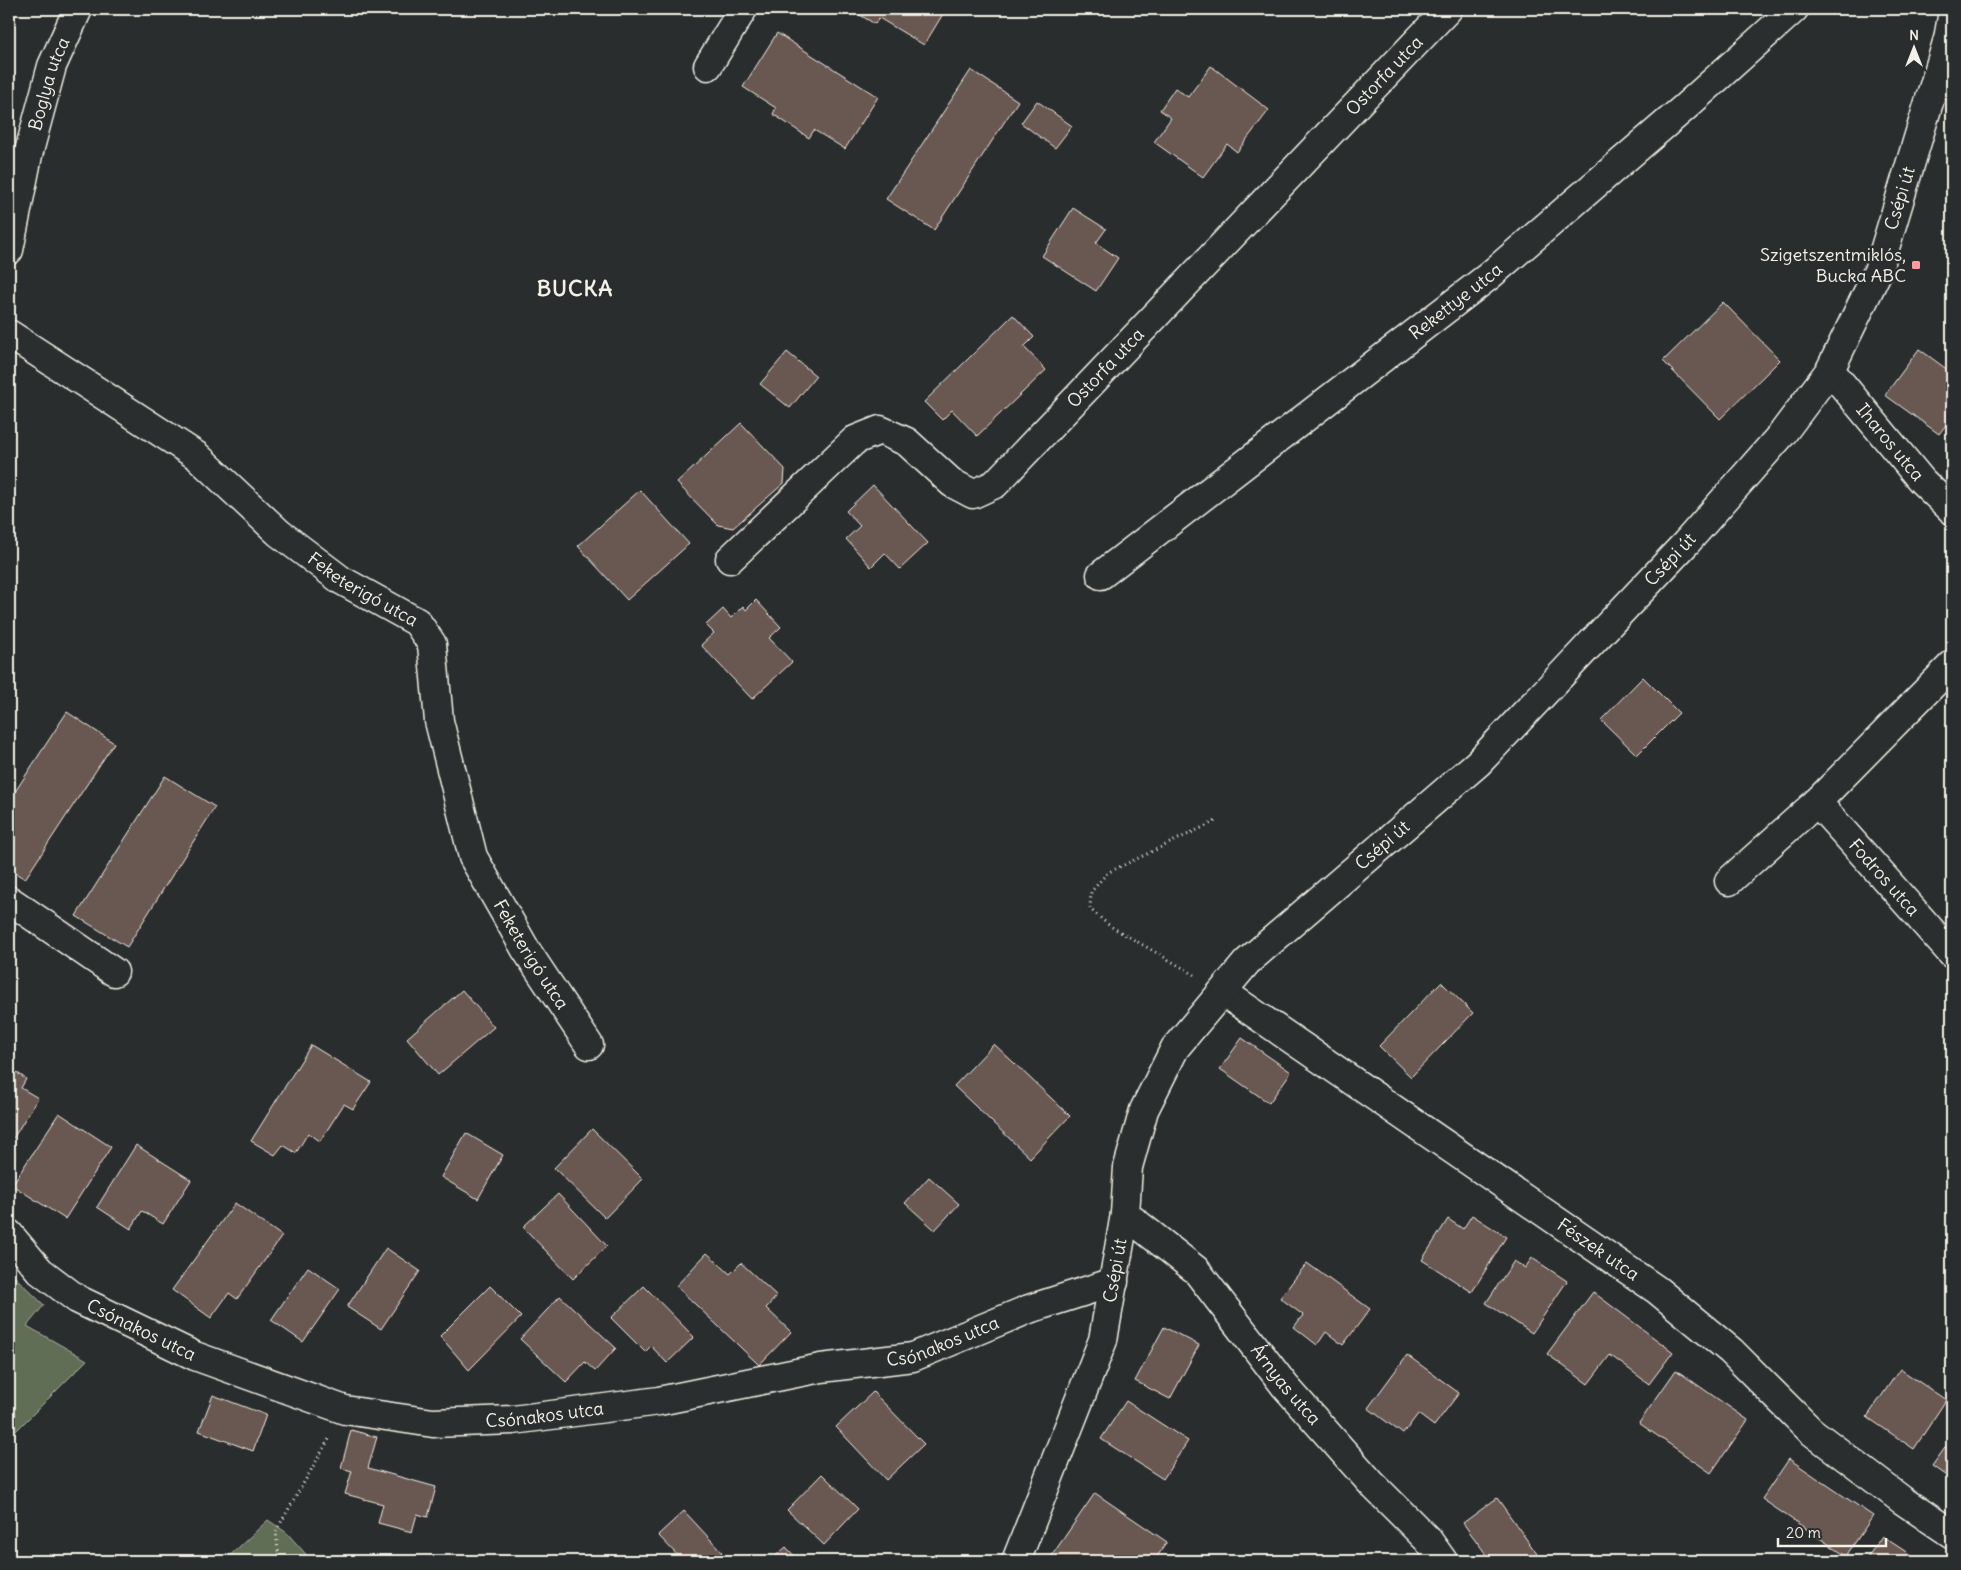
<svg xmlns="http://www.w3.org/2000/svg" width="1961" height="1570" font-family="Delius,sans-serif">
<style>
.green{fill:#616e56;stroke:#aab09f}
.building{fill:#695851;stroke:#f4f1e8}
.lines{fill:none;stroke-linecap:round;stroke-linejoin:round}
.minor-casing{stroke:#f4f1e8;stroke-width:31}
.tertiary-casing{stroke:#f4f1e8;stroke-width:31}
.path{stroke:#f4f1e8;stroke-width:3;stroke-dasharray:1 4;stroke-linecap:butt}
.minor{stroke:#2a2d2e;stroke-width:28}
.tertiary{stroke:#2a2d2e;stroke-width:28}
.poi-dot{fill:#ff9aa2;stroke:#2a2d2e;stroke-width:2}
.labels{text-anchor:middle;stroke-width:5;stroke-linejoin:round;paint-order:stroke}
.street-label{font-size:18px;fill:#f4f1e8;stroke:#2a2d2e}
.poi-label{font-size:18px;fill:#f4f1e8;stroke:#2a2d2e;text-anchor:end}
.district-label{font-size:22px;font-weight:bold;letter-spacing:1px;fill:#f4f1e8;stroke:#2a2d2e}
</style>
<rect width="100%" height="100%" fill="#2a2d2e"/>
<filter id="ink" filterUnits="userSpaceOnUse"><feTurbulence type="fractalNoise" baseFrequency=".02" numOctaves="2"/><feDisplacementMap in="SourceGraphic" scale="10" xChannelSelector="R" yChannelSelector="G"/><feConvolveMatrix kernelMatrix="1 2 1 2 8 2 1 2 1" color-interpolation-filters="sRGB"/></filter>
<g filter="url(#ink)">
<!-- green -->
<path class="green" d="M9 1271 44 1305 27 1326 87 1360 9 1438Z
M268 1520 287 1533 312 1561H224Z"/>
<!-- building -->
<path class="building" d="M850 9H946L924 45 879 18 875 24Z
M777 33 878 97 845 149 814 130 809 138 773 114 776 108 743 87Z
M1211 66 1269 110 1237 152 1227 144 1203 177 1154 142 1171 118 1160 110 1175 88 1188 97Z
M971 70 1018 101 934 230 886 199Z
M1037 101 1072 126 1055 148 1021 123Z
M1073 208 1106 229 1096 243 1118 258 1096 291 1042 256Z
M1723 302 1780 360 1720 419 1663 361Z
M1013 315 1034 337 1024 347 1046 370 977 436 952 410 942 420 924 402Z
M1919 349 1952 373V417L1939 434 1885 395Z
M787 352 816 376 790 408 760 384Z
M741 423 785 469 784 483 733 528 718 525 677 483Z
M873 485 928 543 900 569 885 553 871 567 846 539 860 526 846 511Z
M640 490 689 544 627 600 578 546Z
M756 600 781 627 769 638 792 662 752 699 701 645 714 633 706 625 723 609 731 618 743 606 746 610Z
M1643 677 1679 713 1637 755 1601 720Z
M67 712 114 743 25 879 9 869V801Z
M165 776 215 807 127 947 76 916Z
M1441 982 1473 1013 1411 1077 1379 1046Z
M462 990 494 1027 438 1075 407 1038Z
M1242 1038 1291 1072 1269 1103 1220 1069Z
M994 1044 1070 1116 1030 1158 954 1086Z
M311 1045 371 1082 353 1109 344 1104 320 1141 308 1133 296 1153 283 1145 275 1155 251 1141Z
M9 1067 26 1079 21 1088 38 1098 9 1145Z
M59 1113 111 1147 65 1219 12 1185Z
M592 1129 643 1179 605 1218 554 1168Z
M466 1133 503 1155 478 1199 441 1177Z
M136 1145 191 1180 163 1224 142 1211 131 1229 97 1207Z
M929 1177 959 1204 935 1230 905 1203Z
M558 1194 607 1246 573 1279 523 1227Z
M235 1203 282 1236 237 1299 229 1293 211 1318 172 1290Z
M1472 1215 1506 1237 1472 1292 1422 1260 1448 1219 1463 1229Z
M386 1248 420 1271 381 1329 347 1307Z
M707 1253 730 1274 741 1263 777 1296 766 1308 791 1332 759 1365 676 1286Z
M1532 1258 1567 1281 1532 1333 1486 1303 1514 1261 1525 1268Z
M1307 1263 1370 1309 1343 1345 1326 1332 1317 1345 1294 1327 1303 1315 1280 1298Z
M308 1267 340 1289 303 1342 271 1320Z
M490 1286 521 1317 469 1370 440 1336Z
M644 1286 694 1337 667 1363 651 1346 645 1352 611 1318Z
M1593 1292 1673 1352 1649 1384 1610 1355 1588 1384 1547 1354Z
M560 1296 616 1348 595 1371 585 1362 566 1382 520 1339Z
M1164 1327 1199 1345 1170 1399 1135 1381Z
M1407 1355 1459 1393 1434 1426 1418 1414 1403 1434 1368 1408Z
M1900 1369 1946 1400 1914 1449 1867 1417Z
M1676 1370 1748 1420 1711 1473 1639 1423Z
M873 1392 924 1444 886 1480 836 1427Z
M213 1395 266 1415 253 1451 199 1431Z
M1126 1401 1188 1441 1163 1479 1101 1439Z
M351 1430 377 1437 368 1468 436 1487 428 1517 417 1514 412 1532 378 1523 383 1504 345 1494 352 1471 341 1468Z
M1952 1438V1491L1946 1487 1952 1480 1932 1466Z
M1789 1459 1873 1516 1846 1556 1762 1499Z
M822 1474 858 1509 824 1545 787 1510Z
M1095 1493 1167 1542 1154 1561H1048Z
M1497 1498 1542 1561H1491L1463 1523Z
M684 1511 722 1552 712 1561H683L658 1535Z
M1882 1536 1920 1561H1865Z
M786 1547 799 1561H770Z"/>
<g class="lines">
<!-- minor casing -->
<g class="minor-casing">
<g id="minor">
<path d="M708 66 743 9"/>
<path id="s1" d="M9 250 28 155 52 66 78 9"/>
<path id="s2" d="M9 334 197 456 279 533 341 580 417 622 432 644 439 721 473 857 526 950 589 1045"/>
<path id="s3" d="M1830 370 1922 481 1952 510"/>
<path id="s4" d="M730 559 855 440 880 430 907 442 952 483 973 494 995 484 1448 9"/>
<path id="s5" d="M1101 575 1489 276 1684 108 1794 9"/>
<path id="s6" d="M1817 802 1952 954"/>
<path d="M1729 881 1817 802 1952 665"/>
<path d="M9 900 114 972"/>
<path id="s7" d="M1223 992 1657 1290 1731 1351 1811 1431 1902 1500 1952 1534"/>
<path id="s8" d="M1125 1214 1196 1270 1285 1386 1372 1484 1428 1540 1443 1561"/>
<path id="s9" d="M9 1234 40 1271 77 1299 195 1356 345 1410 433 1423 513 1420 659 1401 821 1368 913 1357 1029 1309 1114 1282"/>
</g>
</g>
<!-- tertiary casing -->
<g class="tertiary-casing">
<g id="tertiary">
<path id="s10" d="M1016 1561 1103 1340 1125 1214 1128 1167 1144 1110 1175 1048 1247 962 1478 763 1686 543 1782 434 1830 370 1878 271 1948 39 1952 17"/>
</g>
</g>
<!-- path -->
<path class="path" d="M1195 975 1110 926 1090 909 1091 892 1107 873 1216 821
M279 1561 276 1531 329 1439"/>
<!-- minor -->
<use href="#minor" class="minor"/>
<!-- tertiary -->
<use href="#tertiary" class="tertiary"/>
</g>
</g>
<!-- markers -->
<rect class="poi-dot" x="1911" y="260" width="10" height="10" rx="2.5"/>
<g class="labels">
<!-- street labels -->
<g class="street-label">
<text dy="6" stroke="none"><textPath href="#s4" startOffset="902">Ostorfa utca</textPath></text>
<text dy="6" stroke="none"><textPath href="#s1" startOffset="171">Boglya utca</textPath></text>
<text dy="6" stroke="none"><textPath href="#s10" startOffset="1672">Csépi út</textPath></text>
<text dy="6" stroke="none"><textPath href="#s5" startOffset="448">Rekettye utca</textPath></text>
<text dy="6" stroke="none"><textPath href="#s4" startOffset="498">Ostorfa utca</textPath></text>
<text dy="6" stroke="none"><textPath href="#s3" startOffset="94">Iharos utca</textPath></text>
<text dy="6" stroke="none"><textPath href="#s10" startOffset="1238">Csépi út</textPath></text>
<text dy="6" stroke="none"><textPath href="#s2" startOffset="438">Feketerigó utca</textPath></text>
<text dy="6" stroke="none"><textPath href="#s10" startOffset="832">Csépi út</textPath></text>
<text dy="6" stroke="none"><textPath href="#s6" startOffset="101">Fodros utca</textPath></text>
<text dy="6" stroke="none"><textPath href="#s2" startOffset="859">Feketerigó utca</textPath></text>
<text dy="6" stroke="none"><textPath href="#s7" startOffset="455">Fészek utca</textPath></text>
<text dy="6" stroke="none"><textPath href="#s10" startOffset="308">Csépi út</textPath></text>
<text dy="6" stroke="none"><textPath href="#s9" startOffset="166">Csónakos utca</textPath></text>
<text dy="6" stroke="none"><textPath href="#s9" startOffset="992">Csónakos utca</textPath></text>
<text dy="6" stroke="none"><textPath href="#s8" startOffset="236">Árnyas utca</textPath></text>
<text dy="6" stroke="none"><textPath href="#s9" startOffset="586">Csónakos utca</textPath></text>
</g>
<!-- poi labels -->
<g class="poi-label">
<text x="1906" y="261">Szigetszentmiklós,<tspan x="1906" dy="21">Bucka ABC</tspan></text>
</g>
<!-- district labels -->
<g class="district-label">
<text x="575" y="296">BUCKA</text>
</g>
</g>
<!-- margin -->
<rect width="1961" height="1570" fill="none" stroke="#2a2d2e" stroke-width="30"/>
<rect x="15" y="15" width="1931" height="1540" fill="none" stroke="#f4f1e8" stroke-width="2" filter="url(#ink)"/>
<!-- north arrow -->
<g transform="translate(1914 48)" stroke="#2a2d2e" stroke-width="4" paint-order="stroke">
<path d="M0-4L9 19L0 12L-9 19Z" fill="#f4f1e8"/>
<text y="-8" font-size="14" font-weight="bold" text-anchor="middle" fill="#f4f1e8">N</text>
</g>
<!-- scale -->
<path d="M1778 1538v8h108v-8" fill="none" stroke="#f4f1e8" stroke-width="2.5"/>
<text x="1786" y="1538" font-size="15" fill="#f4f1e8" stroke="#2a2d2e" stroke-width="4" paint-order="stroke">20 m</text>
</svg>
